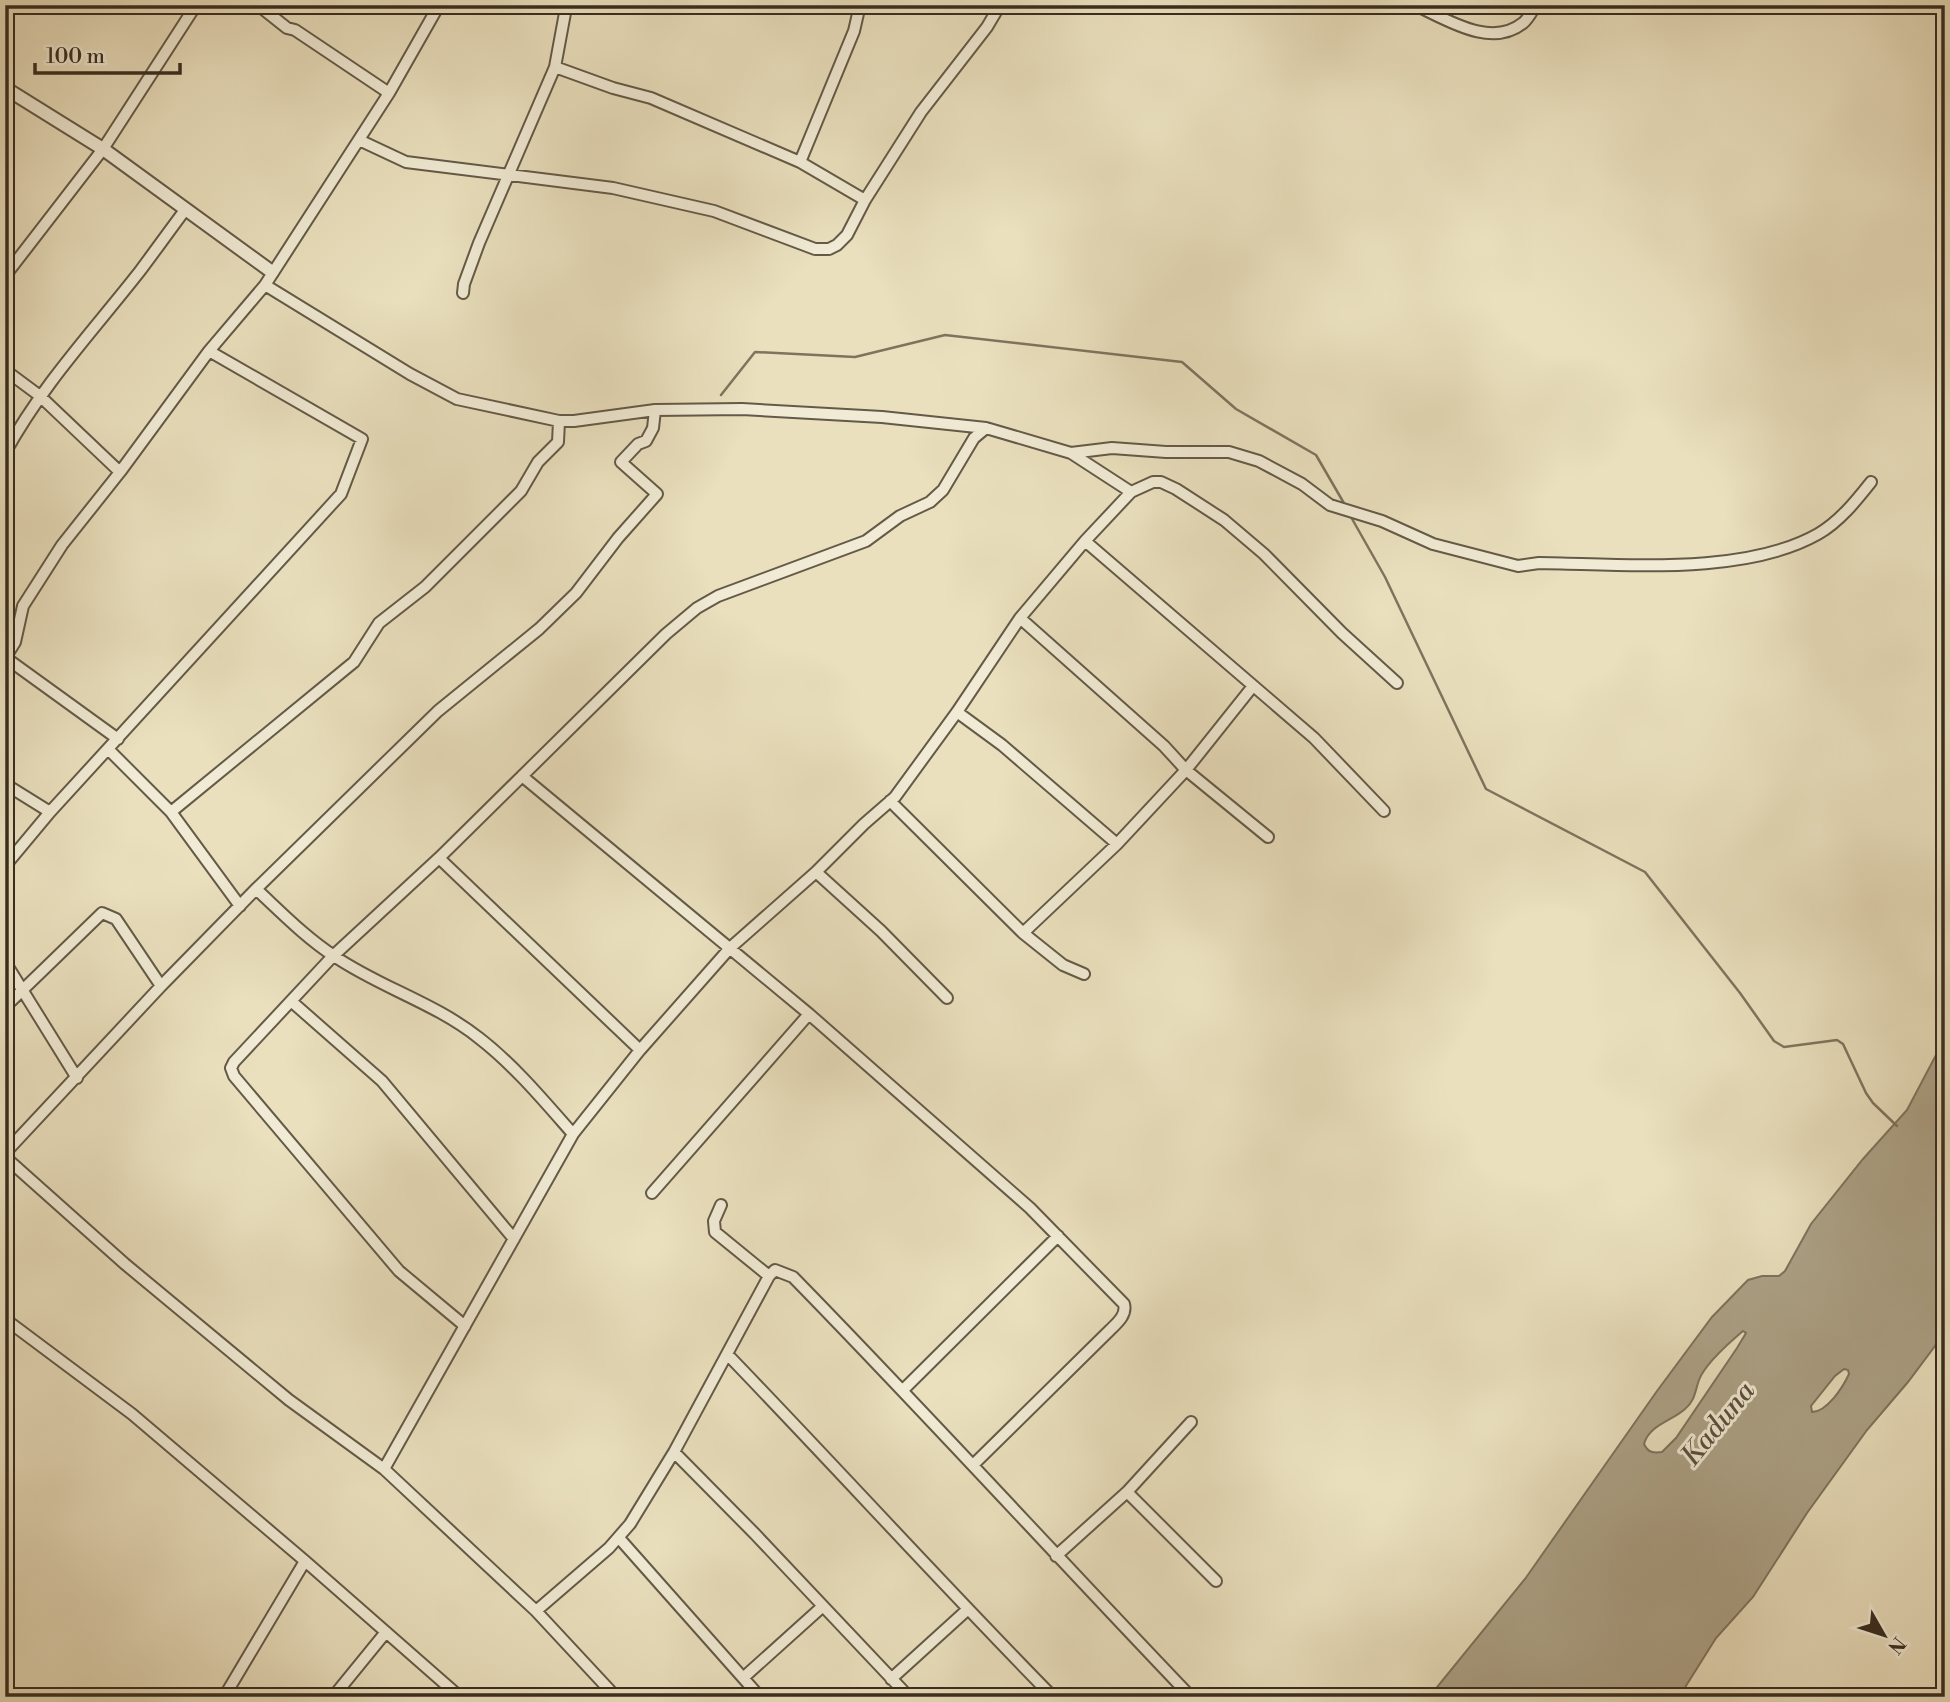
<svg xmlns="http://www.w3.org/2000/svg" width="1950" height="1702" font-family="'Libre Bodoni',serif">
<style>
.water{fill:#ada388;stroke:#7e745e;stroke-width:2;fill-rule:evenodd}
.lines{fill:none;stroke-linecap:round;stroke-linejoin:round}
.stream{stroke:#7e745e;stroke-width:2.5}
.minor-casing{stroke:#645a48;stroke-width:14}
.tertiary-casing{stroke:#645a48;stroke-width:16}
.minor{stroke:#f1ebd5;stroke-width:10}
.tertiary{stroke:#f1ebd5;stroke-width:12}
.labels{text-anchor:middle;stroke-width:6;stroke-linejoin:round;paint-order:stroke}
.water-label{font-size:28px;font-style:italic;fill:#5b503f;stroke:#f1ebd5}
</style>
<rect width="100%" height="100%" fill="#eae0be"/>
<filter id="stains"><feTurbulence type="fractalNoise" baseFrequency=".00286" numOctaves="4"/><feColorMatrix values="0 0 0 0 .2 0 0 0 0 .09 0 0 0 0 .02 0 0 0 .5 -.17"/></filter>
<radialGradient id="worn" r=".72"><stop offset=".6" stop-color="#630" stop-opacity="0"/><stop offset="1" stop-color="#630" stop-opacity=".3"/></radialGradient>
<!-- water -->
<path class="water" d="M1945 1038V1325L1935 1346 1908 1382 1867 1430 1807 1513 1753 1597 1716 1638 1679 1697H1429L1525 1579 1657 1391 1712 1317 1748 1280 1762 1276H1779L1785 1271 1811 1224 1863 1159 1907 1110ZM1743 1331 1746 1333 1737 1348 1676 1438 1662 1452C1654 1453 1648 1453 1644 1444 1649 1425 1672 1421 1685 1409 1695 1401 1695 1391 1699 1380 1705 1364 1730 1342 1743 1331ZM1844 1369 1848 1370 1849 1374C1843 1387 1827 1412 1812 1412L1811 1406 1835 1376Z"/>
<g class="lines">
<!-- stream -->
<path class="stream" d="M721 395 755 352 855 357 945 335 1182 362 1236 409 1316 455 1345 505
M1351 517 1385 577 1486 789 1645 872 1740 993 1774 1041 1784 1047 1837 1040 1843 1044 1866 1093 1873 1103 1897 1126"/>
<!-- minor casing -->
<g class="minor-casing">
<path id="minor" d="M258 5 287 28 295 30 389 93
M1415 5C1446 19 1491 49 1523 23 1528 19 1532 11 1536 5
M555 67 613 88 651 98 800 162 865 200
M359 140 406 162 613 188 714 211 815 249H829L837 245 847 235 865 200 921 112 987 27 1000 5
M800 162 854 31 860 5
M5 276 103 149 196 5
M265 285 410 374 457 399 559 421H574L655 410 742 409 882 417 986 428 1071 453 1131 492 1153 482H1161L1176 489 1224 520 1264 554 1342 633 1397 683
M463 293 464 284 479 243 555 67 565 13 563 5
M5 370 40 396 120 472
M5 453C42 385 93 331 140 271 155 251 170 230 185 210
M1071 453 1112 448 1166 452H1229L1259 461 1302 484 1330 505 1382 521 1433 544 1518 566 1539 563C1623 564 1744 576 1818 534 1839 522 1856 501 1871 482
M1085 541 1314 738 1384 811
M1020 618 1164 746 1186 770 1268 837
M5 658 15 642 23 606 62 545 120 472 209 351 265 285 389 93 439 5
M6 658 118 739
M957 712 1002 745 1117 844
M108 749 171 812 240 906
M522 776 809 1014 1030 1208 1124 1304C1127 1315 1117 1323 1110 1330L973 1465
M5 784 50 812
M890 801 1023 933 1063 965 1084 974
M171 812 354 662 379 623 425 587 521 491 538 462 558 442 559 421
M439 858 640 1050
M5 866 50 812 341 494 362 439 209 351
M816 872 881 931 947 998
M256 889C281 912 305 937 334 956 379 987 435 1003 479 1038 514 1065 544 1101 573 1134
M1023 933 1117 844 1186 770 1253 686
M5 962 77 1078
M291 1001 382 1081 514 1239
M5 1007 102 913 116 919 161 986
M5 1153 161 986 256 889 438 711 539 629 576 593 618 538 657 494 621 462 638 444 646 441 653 428 655 410
M5 1157 125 1264 289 1400 384 1469 536 1611 616 1697
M652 1193 809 1014
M721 1205 714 1221 715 1232 769 1276
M5 1319 132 1414 305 1561 460 1697
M465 1326 399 1271 234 1076 231 1068 234 1062 333 956 439 858 666 634 697 608 718 596 866 541 900 516 930 502 943 490 974 438 986 428
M727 1354C836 1467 942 1584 1053 1697
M903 1390 1058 1236
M674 1452 755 1534 909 1697
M384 1469 573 1134 640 1050 730 948 816 872 864 824 895 797 957 712 1020 618 1085 541 1131 492
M1127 1492 1216 1581
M619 1538 760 1697
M1056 1556 1127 1492 1191 1422
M536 1611 609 1548 630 1524 674 1452 769 1276 775 1270 793 1277C928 1415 1057 1557 1191 1697
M743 1678 823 1606
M891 1679 967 1610
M224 1697 305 1561
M333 1697 386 1632"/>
</g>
<!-- tertiary casing -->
<g class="tertiary-casing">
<path id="tertiary" d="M5 88 103 149 272 272"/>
</g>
<!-- minor -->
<use href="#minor" class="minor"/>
<!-- tertiary -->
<use href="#tertiary" class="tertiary"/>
</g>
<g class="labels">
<!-- water labels -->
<g class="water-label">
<text transform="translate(1717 1423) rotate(-51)" y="10">Kaduna</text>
</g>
</g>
<!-- margin -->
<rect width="1950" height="1702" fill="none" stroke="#eae0be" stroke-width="28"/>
<rect x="7" y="7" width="1936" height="1688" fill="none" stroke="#382d20" stroke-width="3.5"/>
<rect x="14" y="14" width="1922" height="1674" fill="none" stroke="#382d20" stroke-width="2"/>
<!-- north arrow -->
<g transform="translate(1884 1635) rotate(129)" stroke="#f1ebd5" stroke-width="5" paint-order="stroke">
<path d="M0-5L12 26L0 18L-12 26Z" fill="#382d20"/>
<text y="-10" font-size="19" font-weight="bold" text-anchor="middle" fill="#382d20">N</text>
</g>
<!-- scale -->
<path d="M35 63v10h145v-10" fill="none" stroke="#382d20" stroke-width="3.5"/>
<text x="46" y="63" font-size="21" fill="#382d20" stroke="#f1ebd5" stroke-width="5" paint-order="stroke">100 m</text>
<rect width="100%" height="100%" filter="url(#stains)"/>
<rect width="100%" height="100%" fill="url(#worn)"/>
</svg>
